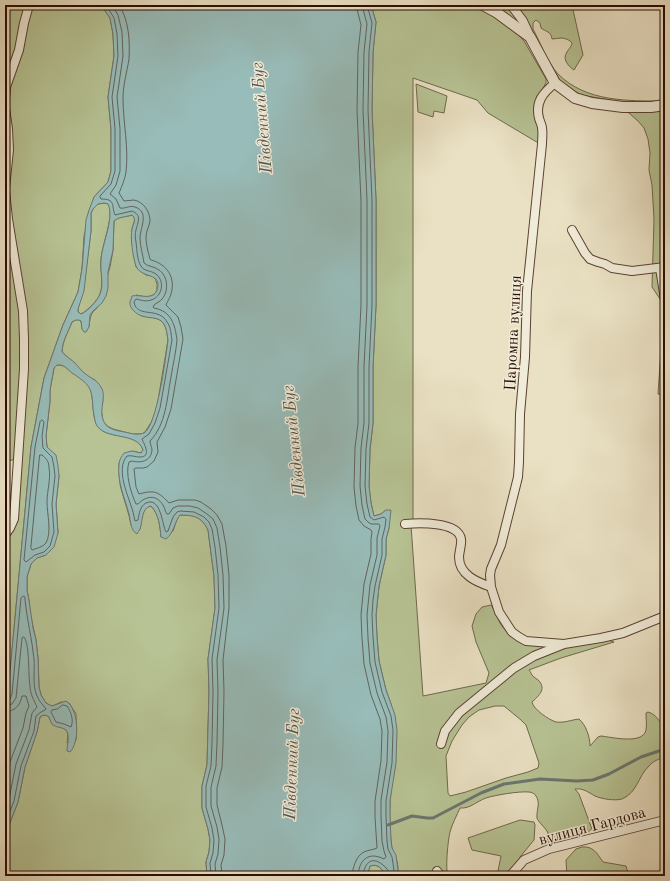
<svg xmlns="http://www.w3.org/2000/svg" width="670" height="881" font-family="'Old Standard TT',serif">
<style>
.green{fill:#b7c394;stroke:#70684a;fill-rule:evenodd}
.water{fill:#98bcb9;stroke:#6c766f;fill-rule:evenodd}
.lines{fill:none;stroke-linecap:round;stroke-linejoin:round}
.shore{stroke:#61645c;stroke-width:1}
.stream{stroke:#6c766f;stroke-width:3}
.minor-casing{stroke:#5a4131;stroke-width:10}
.tertiary-casing{stroke:#5a4131;stroke-width:12}
.minor{stroke:#f1ecd9;stroke-width:8}
.tertiary{stroke:#f1ecd9;stroke-width:10}
.labels{text-anchor:middle;stroke-width:3;stroke-linejoin:round;paint-order:stroke}
.street-label{font-size:16px;fill:#2a0c00;stroke:#f1ecd9}
.water-label{font-size:17px;font-style:italic;fill:#56524a;stroke:#f1ecd9}
</style>
<rect width="100%" height="100%" fill="#eae1c4"/>
<filter id="stains"><feTurbulence type="fractalNoise" baseFrequency=".005" numOctaves="4"/><feColorMatrix values="0 0 0 0 .2 0 0 0 0 .09 0 0 0 0 .02 0 0 0 .5 -.17"/></filter>
<radialGradient id="worn" r=".72"><stop offset=".6" stop-color="#630" stop-opacity="0"/><stop offset="1" stop-color="#630" stop-opacity=".3"/></radialGradient>
<!-- green -->
<path class="green" d="M5 5H101L110 18 113 34 114 56 108 97 111 129V171L108 182 94 197 84 236 82 269 78 292 63 325 44 378 31 447 8 693 5 706V537L7 528 15 459 9 461 5 460Z
M371 5H476L514 30 524 41 546 79V83L540 93 541 132 540 144 488 113 477 100 413 78V520L411 525 423 696 486 683 489 673 476 642 472 626 476 614 482 607 491 605C495 611 497 617 500 623 507 634 516 642 528 645L608 640 614 642 561 658 529 670C531 672 531 674 532 675 534 678 538 679 540 682 546 691 537 697 532 702 533 709 549 720 556 722 564 723 571 720 579 719 586 725 590 737 590 746L598 737 601 736C611 737 643 745 646 730 647 725 646 718 646 713L648 712C658 715 657 721 665 726V757C659 759 653 761 649 766 638 776 638 792 622 799 615 801 602 799 595 796 588 792 583 788 575 789L579 794 592 829C590 830 588 832 587 833 579 837 555 844 547 842 547 839 549 836 548 833 546 828 538 822 537 818 536 811 541 803 536 796 535 794 532 792 529 792 520 791 495 795 486 798 477 801 470 809 460 808 457 815 452 824 450 832 448 840 445 869 448 876H396C401 867 395 857 392 848 391 843 391 838 390 832 390 818 389 805 391 791V704L386 690 379 661 377 637 376 615 379 586 386 555V539L389 528 386 510 381 514 374 516 371 503 369 486 370 449 373 423V367L376 305V200L372 110 373 52 376 22ZM495 706H504L521 720 526 725 539 763 538 768 528 772 506 778 466 792 450 796 448 793 446 756 452 741 462 725 469 717 479 710Z
M487 5H572L583 55 574 70C568 66 562 59 567 52 569 48 571 48 572 43 570 40 565 38 561 38 558 38 555 39 552 39 551 31 546 32 541 28L540 23 536 20 533 23V29C540 42 548 63 558 74 586 102 628 101 665 101L626 103 581 95 561 82 532 33Z
M416 84 447 96 444 113 434 111 433 117 418 112Z
M620 110H665V395L658 394 664 305 652 287 654 219 652 185 649 170 650 153 648 139 644 128 638 121 629 113Z
M104 203 109 204C114 218 102 244 101 259 100 271 104 283 100 294 98 300 87 311 81 314L78 312V309L85 277 91 231V213L93 209 98 204Z
M132 215 134 217 135 219 132 229 134 256 136 267 146 275 152 276 155 278 157 284V290L155 294 151 296 146 297 136 295 142 316C161 318 166 320 168 340L157 407 152 421 145 432 142 434H132L113 429 107 426 103 421 101 409 103 400 95 380 87 376 62 352C62 342 68 332 72 322 80 317 82 321 82 329L89 327C90 319 90 313 97 308L110 267 113 250 114 221C119 216 126 217 132 215Z
M57 365H60L64 366C72 373 86 380 90 388 95 401 90 424 103 431 115 438 138 434 143 450L141 453 132 451 119 463C119 473 119 483 122 492 125 503 129 513 131 525L140 529C142 521 141 507 151 506 159 514 160 526 161 537L173 531 177 519 179 515C194 515 201 516 208 530L214 576 215 608 208 659 209 691 207 765 202 786V808L208 829 210 840 209 852 206 862 207 876H5V849L9 825 18 802 25 767 37 732 40 717C44 714 46 715 49 717L52 724C64 728 70 728 67 743L76 740V714L69 703 61 702 55 705 52 706 49 705 46 703 41 695 39 687 38 658 36 640 30 613 29 600 27 590V577L31 564 37 558 46 555 58 533 56 504 59 476 47 447 46 436 50 401V390L54 368Z
M520 820 534 822 535 825 534 840 520 857 517 875 519 876H497L501 856 472 850 468 838Z
M582 847C593 846 597 853 603 862L626 866 629 876H567L566 860 576 849Z
M374 865C381 866 382 871 387 876H367L370 866Z"/>
<!-- water -->
<path class="water" d="M101 5H371L376 22 373 52 372 110 376 200V305L373 367V423L370 449 369 486 371 503 374 516 381 514 386 510H391L389 528 386 539V555L379 586 376 615 377 637 379 661 386 690 395 715 397 730 396 763 390 801V816L391 840 392 848 396 855 398 870 396 876H387C382 870 379 863 370 866L367 876H207L206 862 209 852 210 840 208 829 202 808V786L207 765 209 691 208 659 215 608 214 576 208 530C202 517 194 515 180 515 174 523 174 533 166 539L161 537C160 527 159 514 151 506 141 508 143 521 140 529 140 530 137 533 137 534 130 530 131 521 129 514 125 498 117 482 119 464 119 460 122 456 124 453L132 451 141 453 143 450C137 431 104 441 96 424 94 419 94 413 93 409 92 387 90 385 72 373 67 369 64 364 57 365L54 368 50 390V401L46 436 47 447 56 455 58 466 59 476 56 504 58 533 54 547 46 555 37 558 31 564 27 577V590L29 600 33 628 36 640 38 658 39 687 41 695 46 703 52 706 66 701C79 709 80 742 70 752L67 751C67 745 69 740 68 735 67 726 59 729 53 725 51 723 50 720 49 717 46 715 44 714 40 717L37 732 25 767 18 802 9 825 5 849V706L8 693 31 447 44 378 63 325 78 292 82 269 86 220 89 210 94 197 108 182 111 171V129L108 97 114 56 113 34 110 18ZM104 203 108 204C115 218 101 246 101 261 100 272 104 284 100 294 98 300 87 312 81 314L78 312V309L84 291 87 265 91 231V213L93 209 98 204ZM132 215C137 220 133 223 132 229 130 237 133 258 136 266 141 279 163 272 157 290 153 301 140 294 132 296 132 297 130 301 130 302 129 308 136 314 142 316 150 319 159 316 164 324 167 329 167 335 168 340 166 356 157 426 144 433 139 435 133 434 129 433 121 431 112 431 106 425 96 412 108 398 101 387 97 380 92 379 87 375 82 372 78 366 74 362 70 359 66 356 62 352 62 342 68 332 72 322 75 320 78 319 81 321L82 329 84 332H86L89 327 90 315 93 311 102 303 106 296 108 288V272L113 250 114 221C118 217 126 217 132 215Z"/>
<g class="lines">
<!-- shore -->
<path class="shore" d="M106 5 114 18 117 34 118 56 112 97 115 129V171L111 184 100 196V197L101 199C116 199 111 205 115 215L132 211C142 215 138 222 136 230 135 233 135 238 136 242 137 250 137 260 141 266 144 272 152 270 157 275 165 282 162 297 151 300 146 302 141 300 136 299L134 302C136 314 148 311 157 314 161 315 165 318 167 322 171 327 171 334 172 340L160 408 155 423 149 434 142 439C144 444 152 457 140 457 135 457 132 455 127 456 115 470 129 497 133 512 134 515 134 518 135 521L138 520C139 514 140 506 146 503 161 496 162 525 166 532L168 531 173 517 177 512 180 511 194 512 204 517 209 522 212 529 215 547 218 575 219 608 212 659 213 691 212 743 211 766 206 786V807L212 828 214 840 213 853 210 863 211 876
M112 5 118 15 122 32 123 56 117 97 120 129V171L116 185 110 194 116 199 120 208C125 209 130 205 135 207 150 212 140 228 140 238 140 246 143 255 144 263 148 267 154 266 159 270 168 276 169 291 162 299 160 302 156 303 154 305L153 307 154 308C171 311 175 324 177 340 176 352 173 364 171 377 167 398 166 425 150 441 150 444 152 447 152 450 151 462 140 463 132 461L129 462C125 474 131 493 136 504H138C146 496 156 494 163 505 165 508 165 512 167 514H169L173 508 178 506H190L198 508 207 514 213 519 217 528 220 547 223 575 224 608 217 660 218 691 217 743 216 766 211 787V806L217 827 219 839 218 854 215 864 216 876
M119 5C129 20 130 41 129 59 127 72 123 85 123 98 123 123 129 148 126 172 125 179 122 186 119 193L124 201C127 201 131 200 134 200 144 202 150 212 150 221 149 227 146 231 146 237 146 244 148 252 150 259L151 260C167 264 176 278 171 294 170 298 167 302 166 305L178 317 181 327 183 339 171 409 165 427 157 442 158 452 154 461 147 467 143 468H136L134 469 136 487 139 494C154 490 158 491 169 503L178 500H195L201 502 211 509 217 515 222 524 226 546 229 575V608L223 660 224 691 223 744 222 767 217 788V805L222 825 225 839 224 855 221 865 222 876
M367 5 372 23 369 52 368 110 372 200V305L369 367V423L366 449 365 486 367 504 370 517 374 520 384 517 386 519 385 527 382 539V555L375 586 373 600 372 615 373 637 375 662 382 692 391 716 393 730 392 763 386 801V816L387 841 388 849 392 857 394 870 393 874 392 875 393 876
M42 420 44 422 42 436 43 448 52 457 54 467 55 476 52 504 54 532 50 546 44 552 35 555 26 562 24 560 35 447 40 422Z
M40 455H42C47 459 49 462 49 468 51 479 47 491 47 502 47 514 52 532 46 543 43 547 37 548 32 550L31 548Z
M5 701 10 699 12 694 21 598 23 596 25 597V600C27 620 32 639 34 659 35 671 32 685 37 696 39 701 43 705 46 709L45 710 41 712 36 716 34 731 21 766 14 801 5 824
M63 705 67 706C71 712 74 720 71 727L64 724 56 722 51 712 52 710 57 709Z
M5 706 12 704 16 698 22 638 23 637H24C30 645 28 675 30 686 30 694 34 700 37 707L32 713 29 730 16 764 9 799 5 811
M5 712C15 711 20 706 22 696H26L29 706 26 713 23 728 10 762 5 790
M352 876C353 867 356 856 364 852 368 850 373 850 377 848L375 817V801L381 761 382 731 380 719 371 695 364 664 362 638 361 615 364 584 371 554V539L372 532 371 530 364 526 359 520 356 506 354 487 355 448 358 423V367L361 305V201L357 110 358 52 361 25 356 5
M358 876C359 860 368 851 384 859L386 857 384 851 382 841 381 816V800L387 762 388 731 386 717 377 693 370 663 368 638 367 615 370 585 377 555V538L380 526 379 524H371L368 522 365 519 362 505 360 486 361 448 364 423V367L367 305V200L363 110 364 52 367 24 362 5
M363 876C364 864 371 855 383 865 386 867 389 872 391 875L390 876"/>
<!-- stream -->
<path class="stream" d="M388 825 412 816 427 818H433L481 793 504 784 540 779 577 781 593 780 609 774 641 757 665 749"/>
<!-- minor casing -->
<g class="minor-casing">
<path id="minor" d="M511 5 523 21 530 36
M555 83C543 93 535 102 539 118 540 122 542 125 542 128 543 133 542 139 542 144L527 291 525 357 520 414 519 462 518 477 501 545 491 569 490 575 491 587 499 612 512 632 519 637 526 641 564 644
M5 100 6 87 19 50 24 23 29 5
M5 108 8 129 9 150 5 188
M5 191 8 219 23 311 24 339V369L14 519 10 528 5 535
M572 230 585 253 590 259 598 262 605 264 612 268 632 271 665 267
M660 268 665 300
M405 524C418 523 458 521 461 539 462 544 459 552 459 557 459 575 477 582 491 587
M441 744 445 731 459 713 514 668 534 656 564 644 601 638 623 633 665 616
M437 871 441 876
M510 876 524 860 549 849 665 820"/>
</g>
<!-- tertiary casing -->
<g class="tertiary-casing">
<path id="tertiary" d="M483 5 496 12 530 37 555 83 575 98 592 103 623 107H651L665 105"/>
</g>
<!-- minor -->
<use href="#minor" class="minor"/>
<!-- tertiary -->
<use href="#tertiary" class="tertiary"/>
</g>
<g class="labels">
<!-- street labels -->
<g class="street-label">
<text transform="translate(512 333) rotate(-87)" y="6">Паромна вулиця</text>
<text transform="translate(592 825) rotate(-15)" y="6">вулиця Гардова</text>
</g>
<!-- water labels -->
<g class="water-label">
<text transform="translate(261 118) rotate(-95)" y="6">Південний Буг</text>
<text transform="translate(293 441) rotate(-96)" y="6">Південний Буг</text>
<text transform="translate(291 764) rotate(-88)" y="6">Південний Буг</text>
</g>
</g>
<!-- margin -->
<rect width="670" height="881" fill="none" stroke="#eae1c4" stroke-width="20"/>
<rect x="6" y="6" width="658" height="869" fill="none" stroke="#2a0c00" stroke-width="2"/>
<rect x="10" y="10" width="650" height="861" fill="none" stroke="#2a0c00"/>
<rect width="100%" height="100%" filter="url(#stains)"/>
<rect width="100%" height="100%" fill="url(#worn)"/>
</svg>
